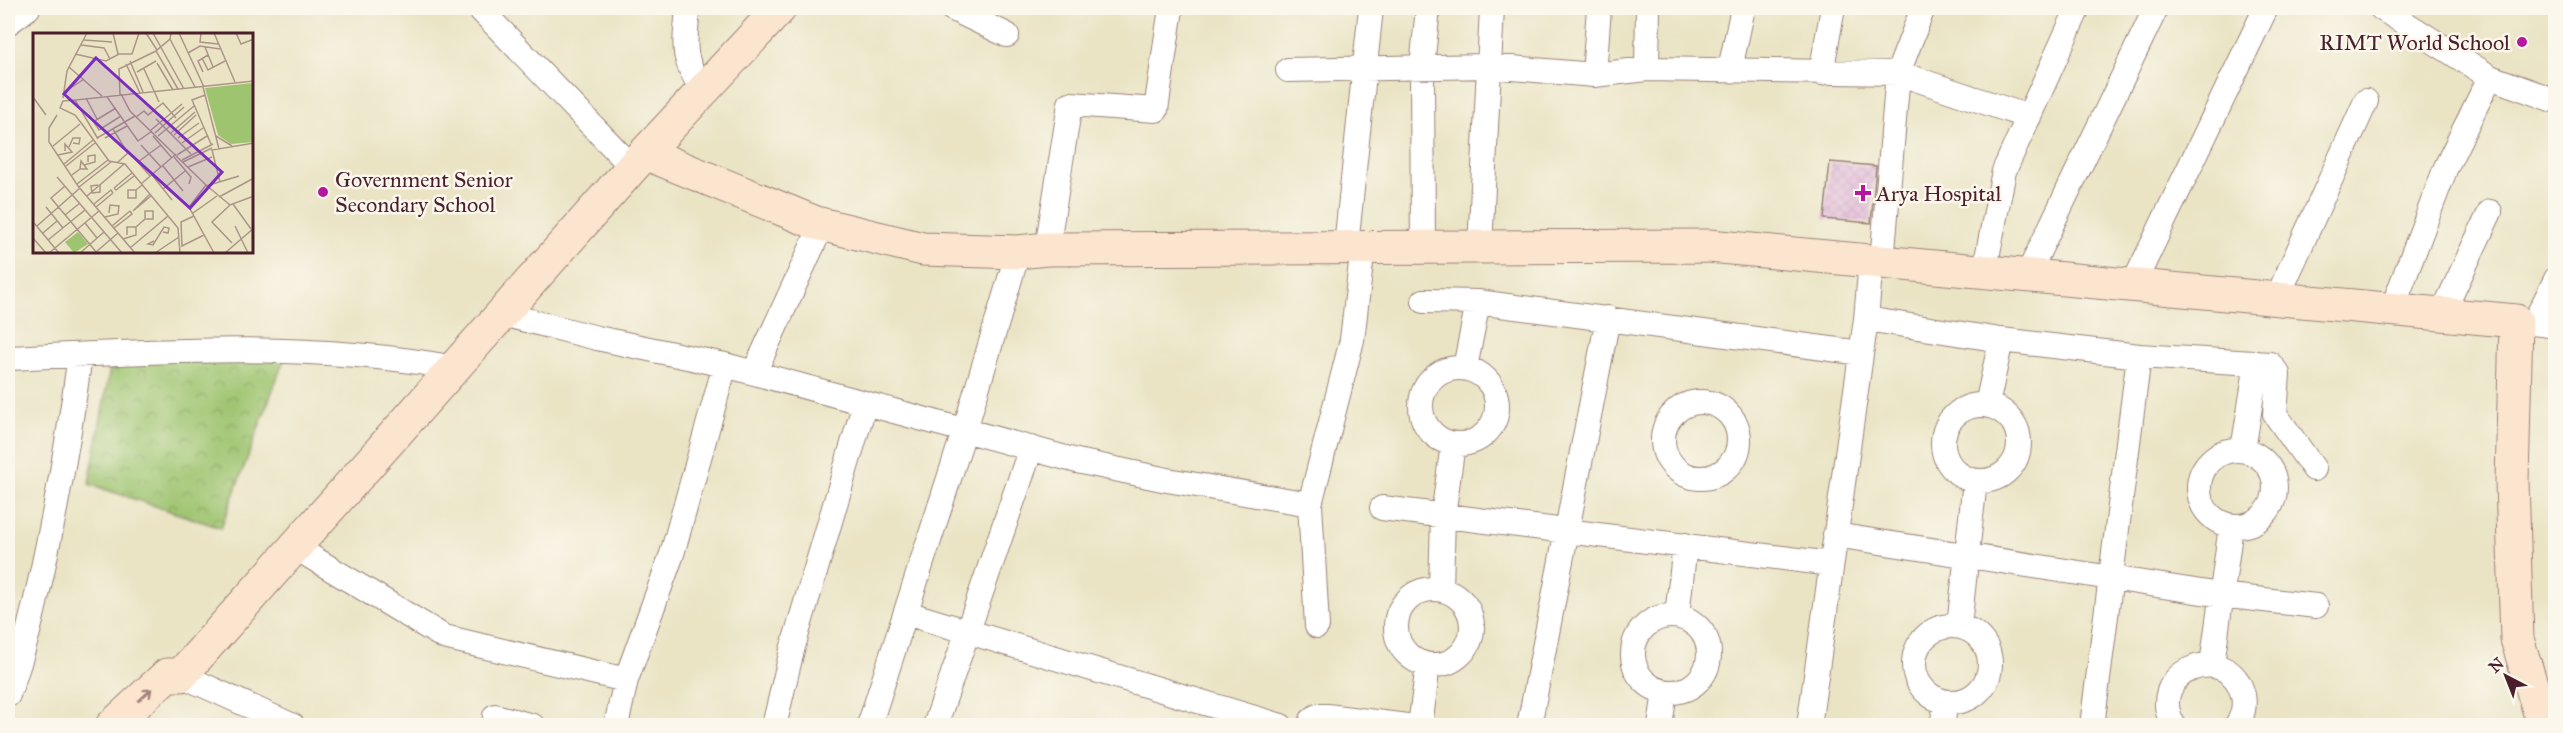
<svg xmlns="http://www.w3.org/2000/svg" width="2563" height="733" font-family="'IM FELL Great Primer',serif">
<style>
.park{fill:url(#park-crowns);stroke:#74724d;stroke-width:1.5}
.building{fill:url(#building-cross-hatch)}
.lines{fill:none;stroke-linecap:round;stroke-linejoin:round}
.street-casing{stroke:#9a8278;stroke-width:26}
.secondary-casing{stroke:#9a8278;stroke-width:35}
.street{stroke:#fff;stroke-width:24}
.secondary{stroke:#fce5cf;stroke-width:33}
.oneway{stroke:#a3827d}
.poi-dot{fill:#b5179e;stroke:#fbf7ec;stroke-width:2}
.labels{text-anchor:middle;stroke-width:5;stroke-linejoin:round;paint-order:stroke}
.poi-label{font-size:22px;fill:#4a1f2b;stroke:#fbf7ec;text-anchor:start}
.inset-road{fill:none;stroke:#aa9587;stroke-width:1.5}
.view{fill:#7b2cbf;fill-opacity:0.15;stroke:#7b2cbf;stroke-width:3}
.inset-edge{fill:none;stroke:#4a1f2b;stroke-width:3}
</style>
<defs>
<pattern id="park-crowns" width="20" height="18" patternUnits="userSpaceOnUse" patternTransform="scale(1.5)"><rect width="20" height="18" fill="#9ec46f"/><path d="M2 6a3 3 0 1 1 6 0M12 15a3 3 0 1 1 6 0" fill="none" stroke="#839f5b"/></pattern>
<pattern id="building-cross-hatch" width="8" height="8" patternUnits="userSpaceOnUse" patternTransform="scale(1.5)"><rect width="8" height="8" fill="#ddaad7"/><path d="M0 0l8 8M0 8l8-8" fill="none" stroke="#b58aaf"/></pattern>
</defs>
<rect width="100%" height="100%" fill="#fbf7ec"/>
<filter id="ink" filterUnits="userSpaceOnUse"><feTurbulence type="fractalNoise" baseFrequency=".0167" numOctaves="2"/><feDisplacementMap in="SourceGraphic" scale="12" xChannelSelector="R" yChannelSelector="G"/><feConvolveMatrix kernelMatrix="1 2 1 2 8 2 1 2 1" color-interpolation-filters="sRGB"/></filter>
<filter id="wash" filterUnits="userSpaceOnUse"><feTurbulence type="fractalNoise" baseFrequency=".008" numOctaves="4" result="noise"/><feDisplacementMap in="SourceGraphic" scale="24" xChannelSelector="R" yChannelSelector="G"/><feGaussianBlur stdDeviation="1.35" result="paint"/><feColorMatrix in="noise" values="0 0 0 0 0 0 0 0 0 0 0 0 0 0 0 0 0 1.4 0 .05"/><feComposite in="paint" operator="in"/></filter>
<g filter="url(#wash)">
<rect width="100%" height="100%" fill="#eae4c5"/>
<!-- park -->
<path class="park" d="M285 357 221 528 89 484 112 358Z"/>
<g id="blocks">
<!-- building -->
<path class="building" d="M1830 162 1876 166 1871 223 1824 219Z"/>
</g>
</g>
<g filter="url(#ink)">
<use href="#blocks" fill-opacity="0" stroke="#9a8278" stroke-width="1.5"/>
<g class="lines">
<!-- street casing -->
<g class="street-casing">
<path id="street" d="M479 8 632 167
M688 8C685 46 680 57 703 90
M951 8 1007 35
M2381 8 2490 77 2556 101
M8 23 28 8
M1647 69 1648 8
M1730 69 1743 8
M1288 70 1488 66 1594 75 1647 69 1898 73 2029 117
M1821 73 1833 8
M1594 75 1599 8
M1346 246 1371 8
M1423 247 1422 67 1428 8
M1480 247 1492 8
M1047 249 1070 104 1156 110 1171 8
M1882 262 1898 73 1923 8
M1984 273 2004 171 2078 8
M2027 276 2156 8
M2133 285 2266 8
M2277 298 2366 101
M1424 301 1478 302 1861 353
M2393 307 2446 167 2490 77
M502 314 597 338 725 365 1077 461 1167 480 1310 504 1352 340 1363 246
M2442 314 2490 212
M1866 319 2001 340 2139 356 2270 364 2278 374 2275 414 2314 469
M2518 321 2556 326
M2534 323 2556 279
M8 358C156 351 308 341 455 368
M1421 406a38 38 0 1 1 76 0a38 38 0 1 1-76 0Z
M1465 368 1478 302
M754 373 822 225
M1663 440a38 38 0 1 1 76 0a38 38 0 1 1-76 0Z
M1943 443a38 38 0 1 1 76 0a38 38 0 1 1-76 0Z
M1987 405 2001 340
M2199 488a38 38 0 1 1 76 0a38 38 0 1 1-76 0Z
M2243 450 2257 363
M1310 504 1317 626
M1382 508 1831 564
M1835 535 2221 595 2316 606
M293 546 444 637 626 680
M1396 627a38 38 0 1 1 76 0a38 38 0 1 1-76 0Z
M1441 589 1443 516 1453 444
M906 613 1281 726
M1633 654a38 38 0 1 1 76 0a38 38 0 1 1-76 0Z
M1677 616 1685 545
M1914 664a38 38 0 1 1 76 0a38 38 0 1 1-76 0Z
M1959 626 1975 481
M2212 665 2231 526
M181 675 293 726
M8 695C25 650 34 610 44 563 59 493 71 425 80 355
M495 716 533 726
M616 726 626 680 672 554 725 365
M774 726 792 650 865 403
M869 726 965 429 1018 252
M935 726 1031 448
M1312 726V720L1317 716H1327L1407 726
M1420 726 1428 665
M1529 726 1608 318
M1660 726 1665 692
M1809 726 1866 319 1871 261
M1942 726 1946 702
M2092 726 2139 356
M2174 726C2142 672 2229 638 2243 695 2245 705 2243 717 2236 726"/>
</g>
<!-- secondary casing -->
<g class="secondary-casing">
<path id="secondary" d="M645 153 816 223 923 249 1018 252 1047 249 1709 246 2516 321 2512 481 2517 639 2544 726
M112 726 167 675H181L645 153 780 8"/>
</g>
<!-- street -->
<use href="#street" class="street"/>
<!-- secondary -->
<use href="#secondary" class="secondary"/>
</g>
<!-- one-way arrows -->
<defs><path id="oneway-shaft" d="M-6 0H5M1.5-3L5.5 0L1.5 3" fill="none" stroke-width="1.6" stroke-linecap="round" stroke-linejoin="round" transform="scale(1.5)"/></defs>
<use class="oneway" href="#oneway-shaft" transform="translate(145 695) rotate(-42)"/>
</g>
<!-- markers -->
<g class="poi-dot">
<circle cx="2522" cy="42" r="6"/>
<circle cx="323" cy="192" r="6"/>
<path d="M1860 184h6v6h6v6h-6v6h-6v-6h-6v-6h6z"/>
</g>
<g class="labels">
<!-- poi labels -->
<g class="poi-label">
<text x="2510" y="50" text-anchor="end">RIMT World School</text>
<text x="335" y="187">Government Senior<tspan x="335" dy="25">Secondary School</tspan></text>
<text x="1876" y="201">Arya Hospital</text>
</g>
</g>
<!-- overview -->
<g transform="translate(33 33)">
<rect width="220" height="220" fill="#eae4c5"/>
<path d="M220 50V109L198 111 185 102 172 55ZM45 199 55 211 41 220 32 209Z" fill="#9ec46f"/>
<path class="inset-road" d="M80 0 85 21M113 0 124 17M120 0 151 56M138 0 137 6 123 18 145 56M146 0 171 54M168 0 167 9 185 11M181 0 202 49M198 0H203L208 11 221 6M137 6 162 54M51 7 79 9M48 12 71 15 77 26M172 14 180 34M155 20 167 13 187 16M42 21 73 28 86 21H99L106 0M169 25 175 37 192 28M97 28 110 59M124 30 140 57M93 31 107 60M36 34 69 63M111 36 126 69M104 39 123 28M170 39 165 28 175 22M170 54 186 116M30 60 51 46M88 61 97 78 173 152 156 174 181 220M87 62 86 36 123 18M172 62 159 67 178 111M0 64 13 82M74 64 105 108 119 98M30 65 34 38 54 0M53 65 64 86M42 67 30 68 27 75 42 82 49 91M24 82 16 95V109L45 153 102 220M56 82 66 97 88 83M103 84 111 78 115 82 130 70 143 85M123 86 158 121M60 89 83 75M49 91 76 128 92 131 145 195 147 220M80 96 94 119M118 97 149 71M122 100 151 74M138 100 162 79M141 102 163 82M120 103 139 125M125 103 161 73M183 103 199 113M64 105 102 83M72 105 94 93M145 105 166 90M65 106 42 67 221 48M149 110 170 95M108 112 128 134M20 113 47 91M36 114 40 105H47L46 111 40 110M25 122 39 119 32 111V118M144 122 174 103M141 124 158 144 156 151M149 127 180 111M105 129 128 112M150 129 179 115M84 130 96 119 117 143M31 131 60 107M51 132 62 129V122L55 123V129M33 133 62 110M130 133 150 158M155 134 179 124M39 142 47 136H54L48 128 47 136M119 142 139 167M24 144 89 220M187 149 179 117 221 110M44 151 75 127M108 151 143 121M65 152 58 153 59 160 67 159V151M173 152 197 172 221 163M32 153 18 165 64 220M173 153 206 143M46 154 78 129M81 155 83 157 101 143M81 155 99 140M130 156 152 138M103 157H95V165H103V157L109 152M117 161 100 178 118 163M54 163 91 131M186 164 221 145M61 171 78 157 80 160M200 171 218 196M197 172 179 189 199 210M13 174 30 195M63 174 80 160M160 180 184 163M32 182 47 170M161 183 148 189 149 213 171 202M72 184 85 181 86 173 77 172 76 180M1 190 26 220M52 190 64 205M4 193 47 155M79 193 97 178M202 193 215 220M103 194 112 186H120V178H112V186M81 195 99 181 97 178M10 200 24 188M0 205 13 220M90 206 103 202V194H94V202M15 207 52 177M121 208 115 211 120 212 131 194 136 195 135 200 130 199M97 215 135 183M63 219 85 200M16 220 66 178M47 220 71 199M122 220 146 204M192 220 221 195"/>
<path class="view" d="M63 25 189 139 157 175 31 61Z"/>
<rect width="220" height="220" class="inset-edge"/>
</g>
<!-- margin -->
<rect width="2563" height="733" fill="none" stroke="#fbf7ec" stroke-width="30"/>
<!-- north arrow -->
<g transform="translate(2506 676) rotate(318)" stroke="#fbf7ec" stroke-width="4.5" paint-order="stroke">
<path d="M0-4.5L10 22L0 15L-10 22Z" fill="#4a1f2b"/>
<text y="-9" font-size="16" font-weight="bold" text-anchor="middle" fill="#4a1f2b">N</text>
</g>
</svg>
